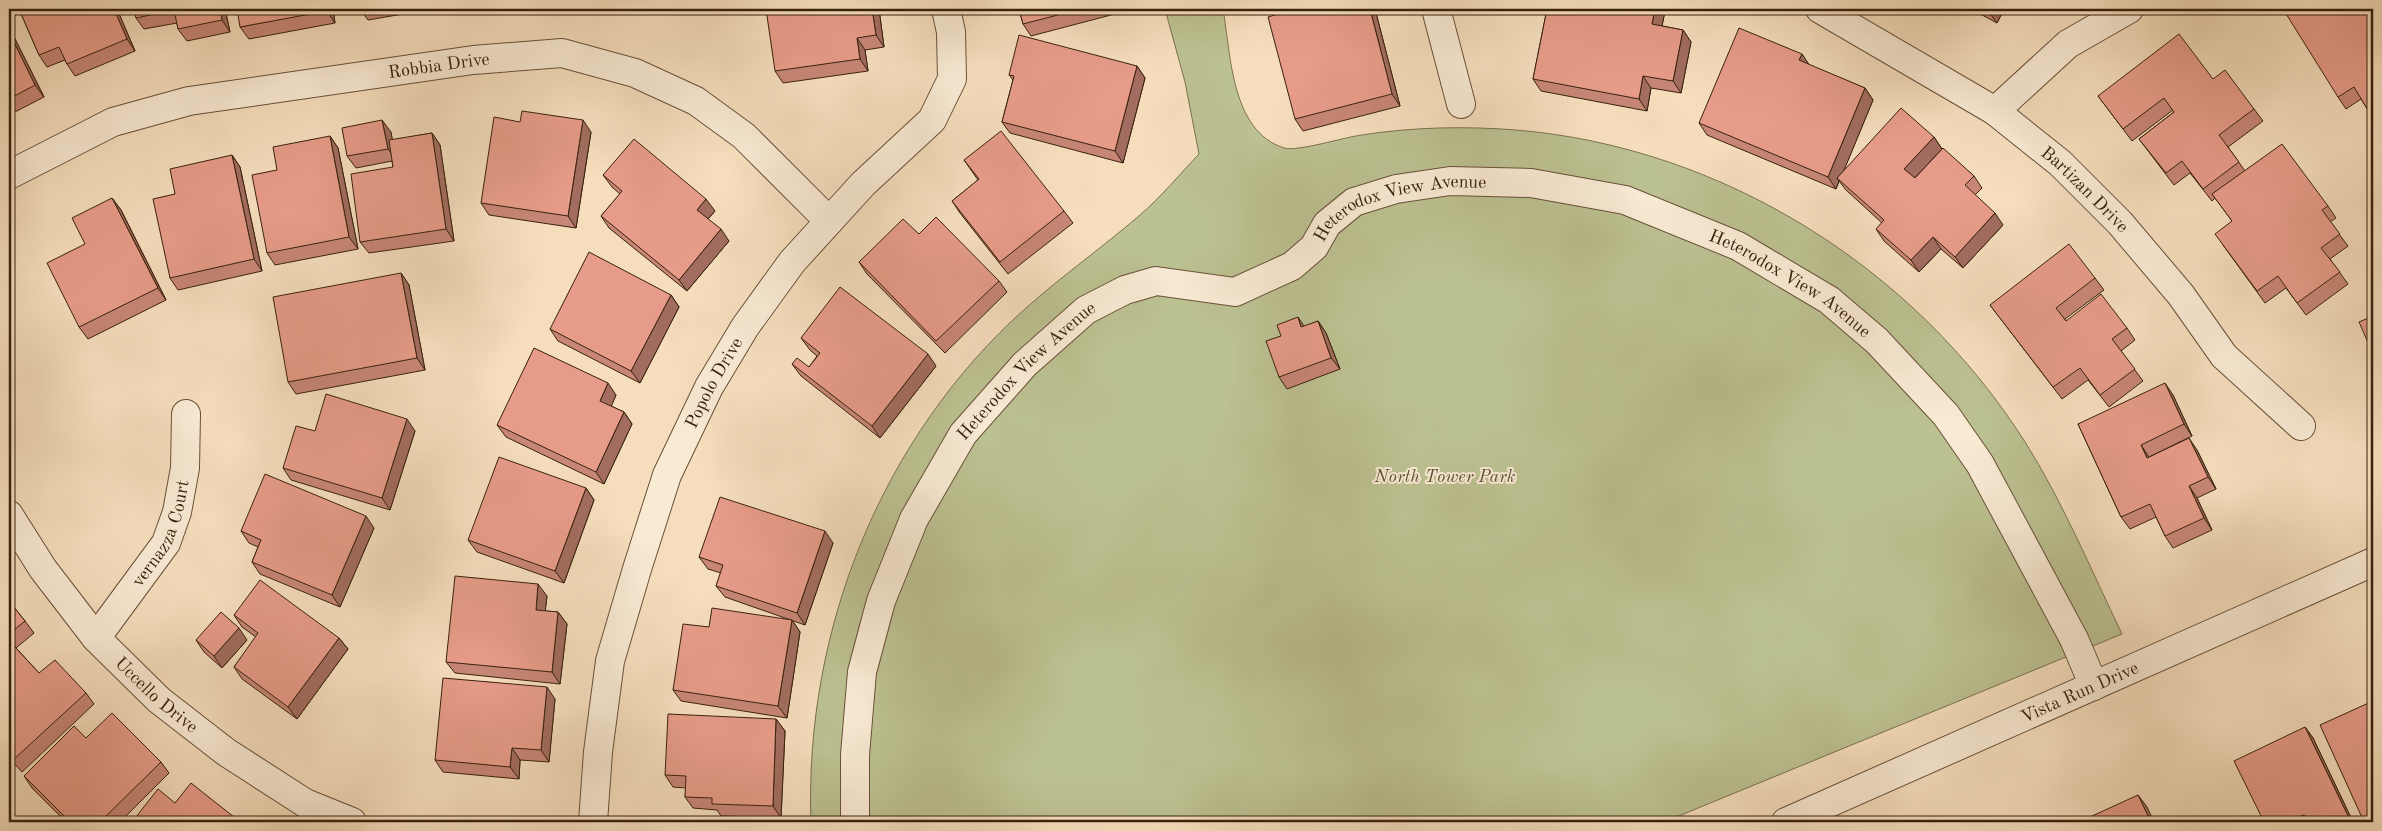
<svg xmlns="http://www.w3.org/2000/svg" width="2382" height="831" font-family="'Old Standard TT',serif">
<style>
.green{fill:#bcc191;stroke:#7a714f}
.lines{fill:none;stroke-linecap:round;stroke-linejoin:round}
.minor-casing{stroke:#685039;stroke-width:30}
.tertiary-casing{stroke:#685039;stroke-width:30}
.minor{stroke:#f9ead4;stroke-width:28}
.tertiary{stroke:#f9ead4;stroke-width:28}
.wall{fill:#c78676;stroke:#38210d}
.shaded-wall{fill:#a26d60;stroke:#38210d}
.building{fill:#e79c89;stroke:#38210d}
.labels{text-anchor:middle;stroke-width:4;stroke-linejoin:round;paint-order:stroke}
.street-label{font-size:18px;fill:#38210d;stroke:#f9ead4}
.park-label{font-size:18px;font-style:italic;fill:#605135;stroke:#f9ead4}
</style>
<rect width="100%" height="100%" fill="#f6debd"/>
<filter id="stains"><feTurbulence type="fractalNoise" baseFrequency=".004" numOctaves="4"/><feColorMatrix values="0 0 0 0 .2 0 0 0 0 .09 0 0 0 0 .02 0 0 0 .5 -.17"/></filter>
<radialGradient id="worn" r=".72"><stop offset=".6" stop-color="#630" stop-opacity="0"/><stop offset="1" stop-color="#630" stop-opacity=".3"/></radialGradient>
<!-- green -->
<path class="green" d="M1165 9H1223C1231 55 1231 131 1284 148 1297 152 1345 137 1362 135 1412 127 1466 126 1516 130 1722 147 1915 268 2025 442 2063 502 2091 570 2122 634L1664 822H811C804 630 882 436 1026 308 1063 275 1103 247 1140 215 1161 197 1180 174 1199 154L1185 82Z"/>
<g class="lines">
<!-- minor casing -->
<g class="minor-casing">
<g id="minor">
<path d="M1436 9 1461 104"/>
<path id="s1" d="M1820 9 1995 111 2060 163 2120 223 2181 295 2224 356 2301 426"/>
<path d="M1995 111 2068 44 2129 9"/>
<path id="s2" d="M9 175 113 122 189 101 473 60 562 53 635 73 696 101 744 136 829 221"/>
<path id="s3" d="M9 515 43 569 96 638 159 700 226 752 305 803 352 822"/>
<path id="s4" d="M96 638 166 543 177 512 185 468 186 414"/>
<path id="s5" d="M593 822 598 752 610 661 637 569 667 475 709 387 745 327 792 262 863 184 932 120 952 79 951 32 946 9"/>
<path id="s6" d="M855 822V755L862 672 881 601 914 519 963 434 1025 364 1086 310 1125 290 1156 281 1235 292 1292 266 1314 247 1327 224 1354 202 1396 189 1450 181 1531 183 1625 200 1738 246 1829 300 1877 341 1946 415 1980 464 2074 639 2094 686"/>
</g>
</g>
<!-- tertiary casing -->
<g class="tertiary-casing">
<g id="tertiary">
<path id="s7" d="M1786 822 2373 562"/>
</g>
</g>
<!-- minor -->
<use href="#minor" class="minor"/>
<!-- tertiary -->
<use href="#tertiary" class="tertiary"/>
</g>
<!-- wall -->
<path class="wall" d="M19 9H117L135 51 75 76 67 64 65 60 47 67 39 55Z
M134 9H225L230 32 187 41 178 29 177 23 144 29 136 18Z
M333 9 335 23 249 39 240 27Z
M360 9H432L368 20Z
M879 9 884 47 865 50 868 71 783 83 775 71Z
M1019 9H1130V10L1031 36 1023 24Z
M1375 9 1400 106 1303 131 1295 119Z
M1547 9H1664L1665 11 1662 26 1683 30 1691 42 1681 93 1651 88 1647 111 1541 91 1533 79Z
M1971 9H2004L1997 23Z
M2373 9V118L2361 99 2346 109 2338 97Z
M9 27 44 97 9 115Z
M1802 54 1809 65 1865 88 1873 100 1843 172 1934 137 1942 149 1974 176 1982 188 1975 195 2003 225 1963 268 1941 249 1919 272 1884 241 1876 229 1882 223 1846 190 1839 181 1836 189 1707 135 1699 123Z
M1137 66 1145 78 1123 163 1010 133 1002 122 1013 80 1009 75Z
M2213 79 2254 109 2263 121 2228 147 2245 171 2328 206 2336 218 2330 222 2348 246 2330 259 2348 284 2306 315 2286 288 2265 303 2223 245 2232 221 2215 198 2212 201 2190 173 2174 185 2139 139 2174 112 2173 110 2132 141 2098 96Z
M391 132 392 140 432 133 440 145 454 241 369 253 360 242 393 167 392 161 356 168 347 156Z
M591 132 576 228 489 215 481 203Z
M330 136 338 148 358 249 275 265 267 253 277 170Z
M232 155 240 167 262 271 178 290 170 278 175 194Z
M964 160 1064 211 1073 223 1008 274 960 213 952 201 978 180Z
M603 175 715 211 708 219 729 241 687 291 609 228 601 216 620 194 612 187Z
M112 198 121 210 166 300 88 339 79 327 85 244Z
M919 234 999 281 1007 292 945 353 867 274 859 262Z
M401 273 409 285 425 370 296 394 288 382Z
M2095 278 2104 290 2065 319 2066 321 2127 328 2135 340 2121 351 2143 381 2109 407 2088 380 2062 399 1990 305Z
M671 295 679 307 640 383 558 341 550 329Z
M1318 321 1326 333 1340 369 1287 389 1279 377 1281 336Z
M801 338 936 366 880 438 801 376 792 364 809 367 817 356 810 350Z
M616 395 611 406 624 412 632 424 604 484 506 437 497 425Z
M2173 395 2192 436 2149 457 2197 450 2216 489 2197 498 2212 530 2173 548 2165 536 2156 517 2130 529 2121 517 2078 424Z
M315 431H415L390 510 291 480 283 468Z
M586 488 594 500 564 583 477 552 468 540Z
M374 528 340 607 260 574 252 562 258 547 249 543 241 531Z
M833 543 805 625 725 597 716 586 721 573 708 569 699 557Z
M547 596 545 611 558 612 567 624 560 684 455 673 446 662Z
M9 601 25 621 34 633 16 648 39 673 86 693 94 704 22 772 9 758Z
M234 615 339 638 348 649 297 719 242 679 234 667 256 637 242 627Z
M792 620 800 632 787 718 681 701 673 690 709 627Z
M196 640H247L222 668 204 652Z
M555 699 549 762 520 760 519 779 443 772 435 760Z
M2373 701V822H2364Z
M776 719 785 731 781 818 721 816 717 810 693 808 685 797 686 788 673 787 665 775Z
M2305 727 2313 738 2353 822H2264Z
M86 738 161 762 169 773 120 822H66L32 788 24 776Z"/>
<!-- shaded-wall -->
<path class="shaded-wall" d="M114 9H117L135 51 127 39Z
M220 9H225L230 32 222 20Z
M327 9H333L335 23 327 11Z
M872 9H879L884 47 876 35Z
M1370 9H1375L1400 106 1392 94Z
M1655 9H1664L1665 11 1660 36 1652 24Z
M1990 9H2004L1997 23 1988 11Z
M9 27 44 97 35 85 9 32Z
M1683 30 1691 42 1681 93 1673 81Z
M857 38 865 50 868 71 860 59Z
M1802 54 1810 66 1799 60Z
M1137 66 1145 78 1123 163 1115 151Z
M1643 76 1651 88 1647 111 1639 99Z
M1865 88 1873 100 1840 180 1837 178 1839 181 1836 189 1828 177Z
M382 120 391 132 396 160 388 149Z
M583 120 591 132 576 228 568 216Z
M432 133 440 145 454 241 446 229Z
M330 136 338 148 358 249 349 237Z
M1934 137 1942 149 1912 181 1904 169Z
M232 155 240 167 262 271 254 259Z
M112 198 121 210 166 300 158 288Z
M706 199 715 211 705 222 697 210Z
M1995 213 2003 225 1963 268 1955 257Z
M721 229 729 241 687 291 679 280Z
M1933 237 1941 249 1919 272 1911 260Z
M401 273 409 285 425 370 417 358Z
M671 295 679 307 640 383 631 371Z
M1298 317 1306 329 1301 327Z
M1318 321 1326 333 1340 369 1331 358Z
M928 354 936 366 880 438 872 426Z
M608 383 616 395 609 412 600 401Z
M2165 383 2173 395 2192 436 2184 424Z
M624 412 632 424 604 484 596 472Z
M407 419 415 431 390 510 382 498Z
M2189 438 2197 450 2216 489 2208 477Z
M2141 445 2149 457 2147 458Z
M2189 486 2197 498 2212 530 2204 518Z
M586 488 594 500 564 583 555 571Z
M366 516 374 528 340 607 332 595Z
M825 531 833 543 805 625 797 613Z
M538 584 547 596 544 622 536 610Z
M558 612 567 624 560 684 552 672Z
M792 620 800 632 787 718 778 706Z
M239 628 247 640 222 668 214 656Z
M339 638 348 649 297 719 288 707Z
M547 687 555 699 549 762 541 750Z
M776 719 785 731 781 818 773 806Z
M2305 727 2313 738 2353 822H2351Z
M512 748 520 760 519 779 510 767Z
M2138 795 2147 807 2154 822H2151Z"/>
<!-- building -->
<path class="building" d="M19 9H114L127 39 67 64 59 47 39 55Z
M134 9H220L222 20 178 29 174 10 136 18Z
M237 9H327V11L240 27Z
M766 9H872L876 35 857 38 860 59 775 71Z
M1019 9H1081L1023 24Z
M1295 9H1370L1392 94 1295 119 1268 17Z
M1547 9H1655L1652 24 1683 30 1673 81 1643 76 1639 99 1533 79Z
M2283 9H2373V113L2371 115 2354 87 2338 97Z
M1739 28 1802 54 1799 60 1865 88 1828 177 1699 123Z
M9 32 35 85 9 99Z
M2179 34 2213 79 2225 70 2254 109 2219 135 2239 162 2203 189 2182 161 2166 173 2139 139 2174 112 2164 98 2123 129 2098 96Z
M1019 35 1137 66 1115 151 1002 122 1014 76 1009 75Z
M1901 108 1934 137 1904 169 1915 178 1943 148 1974 176 1965 185 1995 213 1955 257 1933 237 1911 260 1876 229 1884 220 1837 178Z
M522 111 583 120 568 216 481 203 494 117 520 122Z
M382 120 388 149 347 156 342 128Z
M1001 131 1064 211 1000 262 952 201 979 179 964 160Z
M432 133 446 229 360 242 351 174 393 167 389 140Z
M330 136 349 237 267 253 252 175 277 170 273 147Z
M634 139 706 199 697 210 721 229 679 280 601 216 622 191 603 175Z
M2282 144 2328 206 2322 210 2340 234 2321 248 2340 272 2297 303 2278 276 2257 291 2215 234 2232 221 2212 194Z
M232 155 254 259 170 278 153 199 175 194 170 169Z
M112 198 158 288 79 327 47 263 85 244 72 218Z
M936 217 999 281 936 341 859 262 903 219 919 234Z
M2069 244 2095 278 2056 308 2066 321 2101 294 2127 328 2112 339 2135 369 2100 395 2080 368 2053 387 1990 305Z
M589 252 671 295 631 371 550 329Z
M401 273 417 358 288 382 273 297Z
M840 287 928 354 872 426 792 364 797 358 809 367 820 353 801 338Z
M2373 316V354L2359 322Z
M1298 317 1301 327 1318 321 1331 358 1279 377 1266 341 1281 336 1277 325Z
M534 348 608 383 600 401 624 412 596 472 497 425Z
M2165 383 2184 424 2141 445 2147 458 2189 438 2208 477 2189 486 2204 518 2165 536 2150 504 2121 517 2078 424Z
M326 394 407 419 382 498 283 468 296 426 315 431Z
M499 457 586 488 555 571 468 540Z
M265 474 366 516 332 595 252 562 261 540 241 531Z
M720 497 825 531 797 613 716 586 723 565 699 557Z
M455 576 538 584 536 610 558 612 552 672 446 662Z
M260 580 339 638 288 707 234 667 258 633 234 615Z
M9 601 25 621 9 634Z
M712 608 792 620 778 706 673 690 683 624 709 627Z
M221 612 239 628 214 656 196 640Z
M14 646 39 673 55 660 86 693 13 760 9 755V651Z
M443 678 547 687 541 750 512 748 510 767 435 760Z
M2373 701V818L2364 822 2320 725Z
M112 713 161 762 100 822H70L24 776 74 726 86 738Z
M668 714 776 719 773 806 712 804V798L685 797 686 776 665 775Z
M2305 727 2351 822H2308L2304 815 2293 819 2295 822H2264L2234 761Z
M191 783 239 821 238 822H132L158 789 175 803Z
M2138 795 2151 822H2079Z"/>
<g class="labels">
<!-- street labels -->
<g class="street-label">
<text dy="6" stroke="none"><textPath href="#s2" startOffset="448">Robbia Drive</textPath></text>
<text dy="6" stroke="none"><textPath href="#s1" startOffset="322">Bartizan Drive</textPath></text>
<text dy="6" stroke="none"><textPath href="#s6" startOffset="935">Heterodox View Avenue</textPath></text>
<text dy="6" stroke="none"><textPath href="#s6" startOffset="1355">Heterodox View Avenue</textPath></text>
<text dy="6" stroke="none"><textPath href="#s6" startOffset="500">Heterodox View Avenue</textPath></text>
<text dy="6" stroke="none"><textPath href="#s5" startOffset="460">Popolo Drive</textPath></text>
<text dy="6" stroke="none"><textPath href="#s4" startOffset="125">vernazza Court</textPath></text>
<text dy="6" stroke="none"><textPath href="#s7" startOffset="321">Vista Run Drive</textPath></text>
<text dy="6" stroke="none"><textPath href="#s3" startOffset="234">Uccello Drive</textPath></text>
</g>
<!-- park labels -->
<g class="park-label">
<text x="1445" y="482">North Tower Park</text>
</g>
</g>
<!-- margin -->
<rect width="2382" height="831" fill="none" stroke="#f6debd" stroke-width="30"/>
<rect x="10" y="10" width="2362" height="811" fill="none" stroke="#38210d" stroke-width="2.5"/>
<rect x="15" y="15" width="2352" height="801" fill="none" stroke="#38210d"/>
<rect width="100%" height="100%" filter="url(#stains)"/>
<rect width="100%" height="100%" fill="url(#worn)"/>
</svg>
